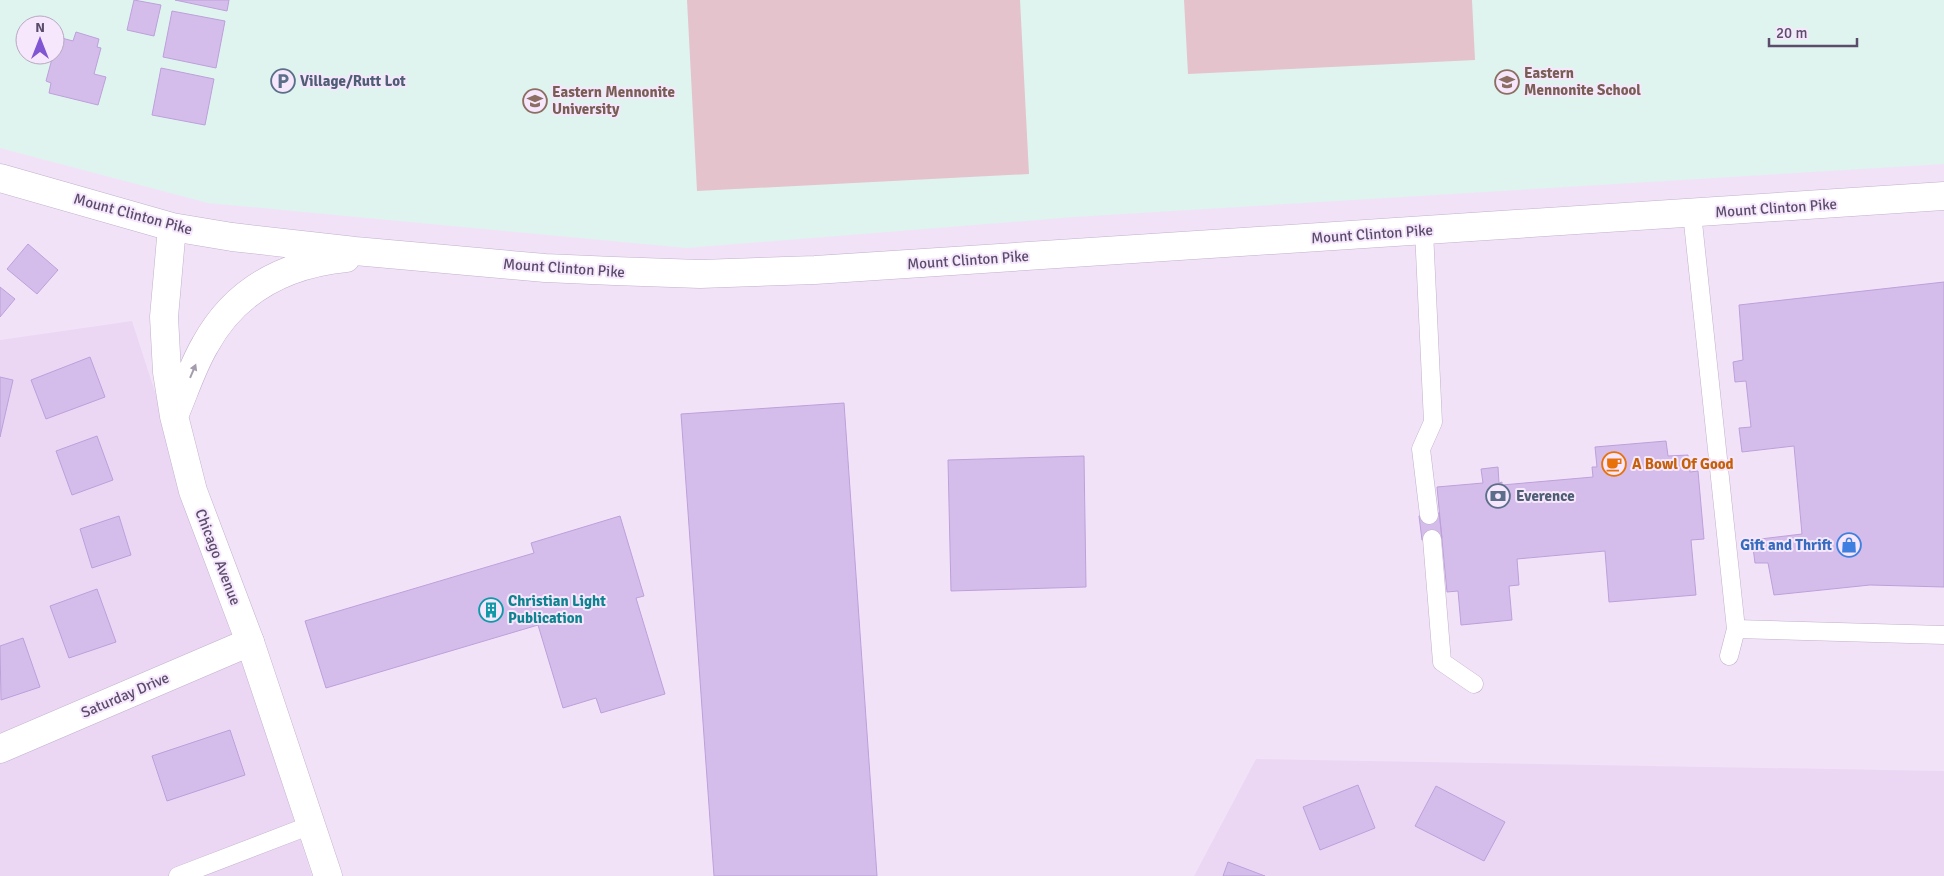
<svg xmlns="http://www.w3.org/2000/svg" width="1944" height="876" font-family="Signika,sans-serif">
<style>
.residential{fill:#ebd7f4}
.education{fill:#dff4ef;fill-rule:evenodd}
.green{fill:#e4c3cc}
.building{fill:#d4bdea;stroke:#bda0db}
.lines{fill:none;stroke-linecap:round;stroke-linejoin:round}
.service-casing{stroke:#c0b0cc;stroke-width:19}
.minor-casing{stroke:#c0b0cc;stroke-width:29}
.tertiary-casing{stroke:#c0b0cc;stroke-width:29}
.service{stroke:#fff;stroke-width:18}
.minor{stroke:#fff;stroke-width:28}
.tertiary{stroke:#fff;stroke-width:28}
.oneway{fill:#a59dae}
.labels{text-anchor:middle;stroke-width:4;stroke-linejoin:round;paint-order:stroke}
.education-label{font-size:15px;font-weight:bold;fill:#785e54;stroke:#f6e7fc;text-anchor:start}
.service-label{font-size:15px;font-weight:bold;fill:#4e5e75;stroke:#f6e7fc;text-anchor:start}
.street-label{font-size:15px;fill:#5b4c6c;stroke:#f6e7fc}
.food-label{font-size:15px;font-weight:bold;fill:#c56008;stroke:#f6e7fc;text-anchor:start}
.shop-label{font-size:15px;font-weight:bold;fill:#366cbe;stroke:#f6e7fc;text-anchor:end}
.culture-label{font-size:15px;font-weight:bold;fill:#0d838f;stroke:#f6e7fc;text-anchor:start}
</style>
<rect width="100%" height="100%" fill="#f2e2f8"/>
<!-- residential -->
<path class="residential" d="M132 321 312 876H0V340Z
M1256 759 1944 771V876H1194Z"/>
<!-- education -->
<path class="education" d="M0 0H1944V164L1074 217 686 248 208 203 0 148ZM25 25H55V55H25Z"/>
<!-- green -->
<path class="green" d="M687 0H1020L1029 174 697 191Z
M1184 0H1472L1475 60 1188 74Z"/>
<!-- building -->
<path class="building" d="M134 0 161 5 154 36 127 30Z
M175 0H229L227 11Z
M172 11 225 21 216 68 163 57Z
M76 32 99 39 97 47 101 48 94 74 106 77 98 105 49 93 51 83 46 81 53 55H55L58 37 73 41Z
M161 68 214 79 205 125 152 115Z
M28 244 58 270 37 294 7 269Z
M1944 282V587L1870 585 1774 595 1768 563H1755L1752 540 1802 534 1794 446 1742 452 1739 428 1751 427 1746 381 1735 382 1733 362 1743 360 1739 305Z
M0 287 15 299 0 317Z
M90 357 105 397 46 419 31 380Z
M0 377 13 380 0 437Z
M844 403 877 876H714L681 414Z
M97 436 113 480 72 495 56 451Z
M1666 441 1668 456 1688 455 1690 472 1698 471 1704 539 1691 540 1696 595 1609 602 1605 551 1517 559 1519 585 1509 586 1512 620 1461 625 1458 591 1447 592 1437 487 1483 483 1481 469 1498 467 1499 483 1502 482V485L1593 477 1592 467H1597L1595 447Z
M1084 456 1086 587 951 591 948 460Z
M1439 513 1442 538 1422 540 1419 516Z
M119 516 131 555 92 568 80 529Z
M620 516 644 596 636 598 665 694 601 713 596 698 563 708 538 625 326 688 305 621 534 553 531 543Z
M97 589 116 642 69 658 50 606Z
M23 638 40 687 1 700 0 646Z
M230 730 245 775 167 801 152 756Z
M1358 785 1375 828 1320 850 1303 807Z
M1436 786 1505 822 1484 861 1415 826Z
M1228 862 1265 876H1223Z"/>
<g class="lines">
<!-- service casing -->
<g class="service-casing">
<path id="service" d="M1692 213 1736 629 1944 635
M1424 231 1433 422 1421 449 1429 515
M1432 539 1442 662 1474 684
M1729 656 1736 629
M178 876 311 825"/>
</g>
<!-- minor casing -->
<g class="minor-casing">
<path id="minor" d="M0 749 250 642"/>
</g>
<!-- tertiary casing -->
<g class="tertiary-casing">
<path id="tertiary" d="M0 178 172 227 232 237 355 251 545 268 614 271 700 274 815 270 1944 196
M172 227 164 317 167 372 174 416 193 491 250 642 328 876
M174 416C184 393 192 367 205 345 235 290 285 264 346 258"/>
</g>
<!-- service -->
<use href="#service" class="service"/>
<!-- minor -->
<use href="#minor" class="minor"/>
<!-- tertiary -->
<use href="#tertiary" class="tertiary"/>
</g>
<!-- one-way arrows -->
<defs><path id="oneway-solid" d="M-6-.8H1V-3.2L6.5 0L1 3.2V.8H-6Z" transform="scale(1.25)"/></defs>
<use class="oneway" href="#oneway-solid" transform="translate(193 371) rotate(-67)"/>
<!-- icons -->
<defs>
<g id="parking-ring" transform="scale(1.25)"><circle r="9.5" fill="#f6e7fc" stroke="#5c6f8a" stroke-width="1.5"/><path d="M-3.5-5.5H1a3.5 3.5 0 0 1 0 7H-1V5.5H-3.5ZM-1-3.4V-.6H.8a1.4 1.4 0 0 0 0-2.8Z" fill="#5c6f8a"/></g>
<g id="school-ring" transform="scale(1.25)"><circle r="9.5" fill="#f6e7fc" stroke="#8d6e63" stroke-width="1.5"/><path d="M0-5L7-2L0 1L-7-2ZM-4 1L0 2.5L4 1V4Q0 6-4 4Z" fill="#8d6e63"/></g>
<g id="university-ring" transform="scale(1.25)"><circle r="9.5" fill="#f6e7fc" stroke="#8d6e63" stroke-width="1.5"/><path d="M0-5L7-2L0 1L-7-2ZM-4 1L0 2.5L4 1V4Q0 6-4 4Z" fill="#8d6e63"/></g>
<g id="cafe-ring" transform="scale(1.25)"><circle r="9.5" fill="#f6e7fc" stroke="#e8710a" stroke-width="1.5"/><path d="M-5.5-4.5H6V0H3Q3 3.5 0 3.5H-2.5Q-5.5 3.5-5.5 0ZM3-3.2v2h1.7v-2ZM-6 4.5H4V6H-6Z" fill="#e8710a"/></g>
<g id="bank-ring" transform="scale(1.25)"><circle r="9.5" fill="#f6e7fc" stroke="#5c6f8a" stroke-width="1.5"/><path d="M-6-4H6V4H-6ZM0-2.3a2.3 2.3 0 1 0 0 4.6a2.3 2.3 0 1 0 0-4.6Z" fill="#5c6f8a"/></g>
<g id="shop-ring" transform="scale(1.25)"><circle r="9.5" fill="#f6e7fc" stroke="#3f7fe0" stroke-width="1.5"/><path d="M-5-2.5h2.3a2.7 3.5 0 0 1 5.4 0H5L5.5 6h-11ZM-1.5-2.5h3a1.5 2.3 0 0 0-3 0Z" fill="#3f7fe0"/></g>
<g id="building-ring" transform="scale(1.25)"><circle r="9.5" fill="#f6e7fc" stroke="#0f9aa8" stroke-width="1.5"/><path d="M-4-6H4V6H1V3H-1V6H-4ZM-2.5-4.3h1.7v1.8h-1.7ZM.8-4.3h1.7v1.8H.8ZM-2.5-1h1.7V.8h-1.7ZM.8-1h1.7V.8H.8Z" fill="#0f9aa8"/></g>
</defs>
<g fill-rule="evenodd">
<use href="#parking-ring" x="283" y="81"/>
<use href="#school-ring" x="1507" y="82"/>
<use href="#university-ring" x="535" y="101"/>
<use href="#cafe-ring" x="1614" y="464"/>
<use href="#bank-ring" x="1498" y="496"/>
<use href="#shop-ring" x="1849" y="545"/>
<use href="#building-ring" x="491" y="610"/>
</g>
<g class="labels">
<!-- education labels -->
<g class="education-label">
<text x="1524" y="78">Eastern<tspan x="1524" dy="17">Mennonite School</tspan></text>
<text x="552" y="97">Eastern Mennonite<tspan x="552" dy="17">University</tspan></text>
</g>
<!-- service labels -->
<g class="service-label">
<text x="300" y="86">Village/Rutt Lot</text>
<text x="1516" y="501">Everence</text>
</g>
<!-- street labels -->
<g class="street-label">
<text transform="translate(1776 208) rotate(-4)" y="5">Mount Clinton Pike</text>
<text transform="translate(133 214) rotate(15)" y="5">Mount Clinton Pike</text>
<text transform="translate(1372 234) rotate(-4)" y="5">Mount Clinton Pike</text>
<text transform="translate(968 260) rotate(-4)" y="5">Mount Clinton Pike</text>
<text transform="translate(564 268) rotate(4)" y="5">Mount Clinton Pike</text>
<text transform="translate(218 557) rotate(69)" y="5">Chicago Avenue</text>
<text transform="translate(125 695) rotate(-23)" y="5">Saturday Drive</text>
</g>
<!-- food labels -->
<g class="food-label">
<text x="1632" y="469">A Bowl Of Good</text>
</g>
<!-- shop labels -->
<g class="shop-label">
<text x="1832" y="550">Gift and Thrift</text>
</g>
<!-- culture labels -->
<g class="culture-label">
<text x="508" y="606">Christian Light<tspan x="508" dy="17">Publication</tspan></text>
</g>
</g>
<!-- north arrow -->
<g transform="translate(40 40)"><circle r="24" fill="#f6e7fc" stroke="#b8a9c2"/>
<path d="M0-4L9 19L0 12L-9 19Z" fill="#8056d3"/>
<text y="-8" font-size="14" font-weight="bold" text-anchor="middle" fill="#5b4c6c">N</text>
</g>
<!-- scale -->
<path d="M1769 38v8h88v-8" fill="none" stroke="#5b4c6c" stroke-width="2.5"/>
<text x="1776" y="38" font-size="15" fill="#5b4c6c" stroke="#f6e7fc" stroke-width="4" paint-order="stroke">20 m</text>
</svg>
